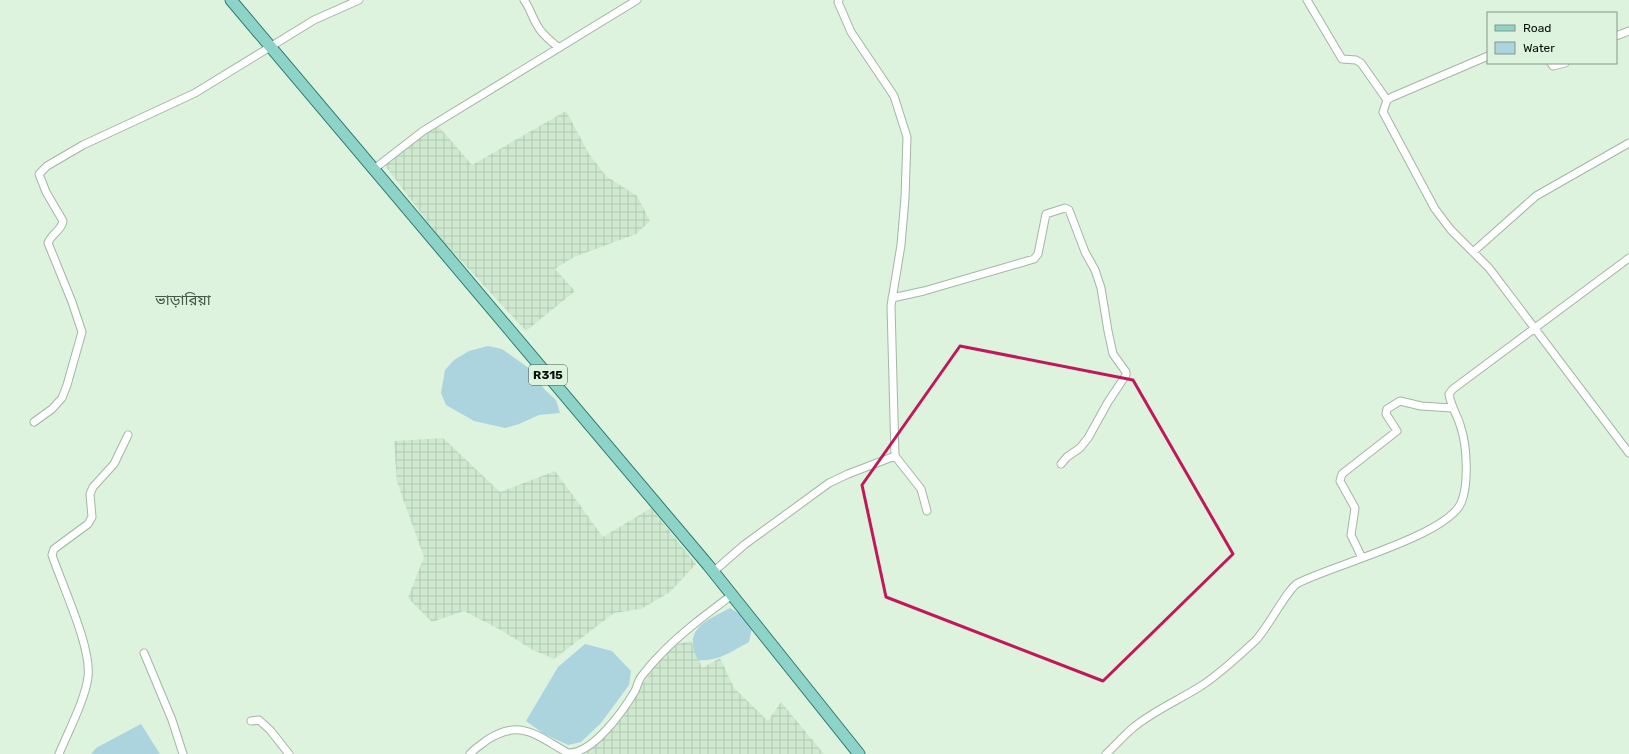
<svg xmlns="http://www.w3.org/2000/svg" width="1629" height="754" font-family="Rubik,'Noto Sans Bengali',sans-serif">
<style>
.industrial{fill:url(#industrial-grid)}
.water{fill:#abd4df}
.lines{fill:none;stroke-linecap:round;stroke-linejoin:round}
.street-casing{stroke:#a2b7a3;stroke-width:9}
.primary-casing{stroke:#2e7c6e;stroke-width:13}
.street{stroke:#fff;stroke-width:7}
.primary{stroke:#8ed3c8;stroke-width:11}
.marked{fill:none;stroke:#c2185b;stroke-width:3;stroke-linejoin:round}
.labels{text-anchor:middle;stroke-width:4;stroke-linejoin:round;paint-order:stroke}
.shield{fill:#ddf3de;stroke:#495449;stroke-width:1}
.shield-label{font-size:12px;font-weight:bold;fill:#091009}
.quarter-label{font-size:15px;fill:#445645;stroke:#ddf3de}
</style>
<defs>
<pattern id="industrial-grid" width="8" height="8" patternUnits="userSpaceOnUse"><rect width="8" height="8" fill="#cee9cf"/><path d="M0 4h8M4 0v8" fill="none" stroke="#b0c7b0"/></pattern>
</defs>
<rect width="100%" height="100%" fill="#ddf3de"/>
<!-- industrial -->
<path class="industrial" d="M566 111 589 154 606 176 637 196 650 221 636 234 574 257 555 269 575 291 526 331 440 238 380 159 433 120 472 165Z
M443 438 500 492 555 471 603 537 651 508 696 564 670 592 641 609 614 613 554 659 533 650 499 629 464 611 432 622 408 598 424 557 397 482 394 441Z
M691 641 702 668 720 658 734 688 768 721 781 702 824 754H585L622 712 671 645Z"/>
<!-- water -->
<path class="water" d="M488 346 502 349 530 369 545 390 556 400 560 413 539 415 519 424 505 428 474 421 446 405 441 393 445 370 454 360 469 351Z
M730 608 744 617 752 627 749 642C732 651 718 662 698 660 682 629 706 621 730 608Z
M585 644 612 651 631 671 629 685 601 723 581 742 568 745 544 734 526 721 558 667Z
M141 724 160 754H91L96 748Z"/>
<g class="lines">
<!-- street casing -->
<g class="street-casing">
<path id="street" d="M524 0C530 8 532 17 537 25 542 35 551 41 559 48
M839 0 838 2 851 32 894 96 907 137 905 198 901 245 891 306 895 456 921 489 927 511
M1307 0 1342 59 1356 60 1361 63 1387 100
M1616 36 1629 31
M1488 56 1392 97 1387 100 1383 112 1435 209 1451 230 1489 268 1629 453
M1551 63 1553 66 1565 63
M374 169 423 131 637 0
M1473 252 1536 196 1629 143
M892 298 924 291 1034 259 1038 254 1046 214 1065 208 1069 210 1085 252 1095 270 1101 288 1108 331 1113 354 1126 372V375L1108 402 1088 438 1080 448 1067 457 1061 464
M34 422 52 409 62 398 67 385 82 332 72 302 48 243C51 234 62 230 63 221L46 192 39 174 47 166 83 145 195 93 314 20 359 0
M1362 558 1351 535 1355 508 1340 481 1342 474 1397 431 1386 414 1387 409 1400 401 1421 406 1452 408
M713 572 744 545 829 483 848 474 895 456
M144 653 172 720 183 754
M251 721 259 720 270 730 289 754
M59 754C68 732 85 700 88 677 92 648 62 585 52 555L54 549 88 524 92 517 90 494 93 487 114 464 128 435
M470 754C475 748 481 745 487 740 521 718 537 736 568 753 593 754 623 711 635 691 637 687 638 681 641 677 647 669 654 661 661 654 682 632 708 613 732 595
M1106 754C1116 745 1124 735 1134 727 1155 710 1179 700 1201 686 1218 675 1240 655 1255 641 1267 630 1287 589 1298 583 1333 565 1446 536 1461 503 1469 485 1467 446 1461 428 1458 416 1451 407 1449 394L1453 389 1629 258"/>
</g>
<!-- primary casing -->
<g class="primary-casing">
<path id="primary" d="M231 0 708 565 859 754"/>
</g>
<!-- street -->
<use href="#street" class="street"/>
<!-- primary -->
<use href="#primary" class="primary"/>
</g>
<!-- marked area -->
<path class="marked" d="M960 346 1133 380 1233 554 1103 681 886 597 862 485Z"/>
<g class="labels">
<!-- shield labels -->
<rect class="shield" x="529" y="365" width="38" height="20" rx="3"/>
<g class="shield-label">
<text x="548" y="379">R315</text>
</g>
<!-- quarter labels -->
<g class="quarter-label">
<text x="183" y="305">ভাড়ারিয়া</text>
</g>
</g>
<!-- legend -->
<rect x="1487" y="12" width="130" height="52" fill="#ddf3de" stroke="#889889"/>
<rect x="1495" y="25" width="20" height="6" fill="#8ed3c8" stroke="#889889"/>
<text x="1523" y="32" font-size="12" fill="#091009">Road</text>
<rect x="1495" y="42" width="20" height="12" fill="#abd4df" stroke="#889889"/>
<text x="1523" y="52" font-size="12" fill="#091009">Water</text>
</svg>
